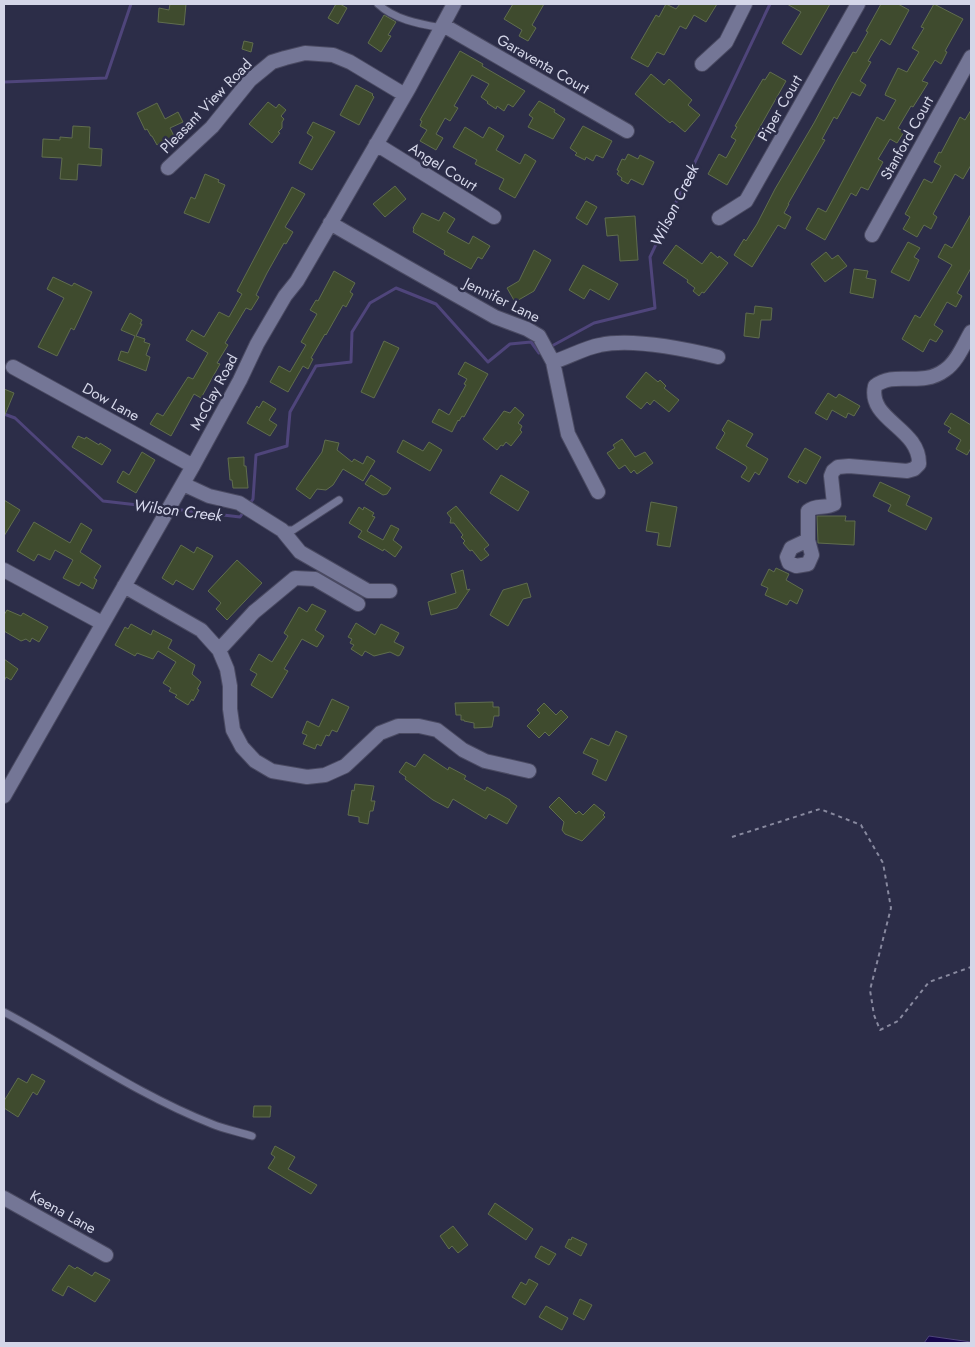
<svg xmlns="http://www.w3.org/2000/svg" width="975" height="1347" font-family="Jost,sans-serif">
<style>
.water{fill:#16074c;stroke:#4f457b}
.lines{fill:none;stroke-linecap:round;stroke-linejoin:round}
.stream{stroke:#4f457b;stroke-width:3}
.building{fill:#3f4b2e;stroke:#606d4e}
.lane-casing{stroke:#4a4a62;stroke-width:9}
.street-casing{stroke:#4a4a62;stroke-width:16}
.path{stroke:#88899f;stroke-width:2;stroke-dasharray:4 4;stroke-linecap:butt}
.lane{stroke:#747696;stroke-width:7}
.street{stroke:#747696;stroke-width:14}
.labels{text-anchor:middle;stroke-width:5;stroke-linejoin:round;paint-order:stroke}
.street-label{font-size:15px;fill:#d4d6e8;stroke:#2c2d48}
.water-label{font-size:16px;font-style:italic;fill:#d8daef;stroke:#2c2d48}
</style>
<rect width="100%" height="100%" fill="#2c2d48"/>
<!-- water -->
<path class="water" d="M929 1336 971 1342V1343H924Z"/>
<g class="lines">
<!-- stream -->
<path class="stream" d="M4 82 106 78 131 4
M550 347 594 323 655 308 650 257 770 4
M4 414 15 418 103 501 164 508
M249 505 253 499 256 455 287 446 290 412 316 366 351 362 352 332 370 303 396 288 436 304 488 362 510 344 531 342 539 353 542 351
M173 509 240 517 245 510"/>
</g>
<!-- building -->
<path class="building" d="M170 4H186L184 25 158 22 159 8 169 10Z
M336 4H340L347 8 338 24 328 18Z
M513 4H544L532 25 536 28 528 41 519 36 522 30 504 19Z
M666 4 676 9 680 4H717L706 22 694 15 686 29 680 26 664 55 657 52 648 67 631 58 656 15 659 17Z
M787 4H830L801 55 782 43 801 12Z
M881 4H898L909 10 890 45 881 39 868 61 871 62 860 81 866 85 860 96 852 92 837 119 834 117 822 139 825 140 788 204H789L784 213 791 217 785 229 778 225 752 267 734 255 744 239 746 241 757 224 775 189 814 123 836 82 853 52 856 53 868 32 866 31Z
M934 4 963 19 945 51 947 52 941 64 935 60 922 81 928 83 913 107 911 106 898 128 904 132 897 143 890 139 878 159 883 162 868 190 861 187 856 196 851 193 825 240 806 229 818 208 826 212 877 117 884 121 896 100 885 95 886 92 898 68 907 72 919 52 912 48 924 28 921 27Z
M384 15 396 22 388 35 391 36 381 52 368 43Z
M244 41 253 43 251 52 242 49Z
M460 51 483 64 482 66 525 91 513 107 508 104 504 111 497 106 496 109 487 103 488 102 481 97 489 84 472 75 454 106 458 108 450 121 445 118 436 134 443 138 436 150 420 141 427 130 420 126 422 121 420 120Z
M770 72 786 81 727 185 708 174 719 154 726 158 736 140 731 137 737 127 735 126 763 79 765 80Z
M651 74 664 85 669 79 692 100 688 105 700 115 685 132 672 121 670 123 635 94Z
M356 85 373 94 372 95 374 97 359 125 340 115Z
M539 101 555 110 554 112 565 119 553 139 528 127 533 118 529 115Z
M268 102 276 108 279 104 286 110 281 116 284 119 282 122V128L278 132 280 133 272 143 249 124Z
M157 103 165 119 178 112 183 122 170 128 174 136 157 145 152 136H151L147 129 145 130 137 113Z
M971 110V165L963 179 955 174 933 214 937 217 931 229 924 225 917 237 903 229 910 217 905 214 924 179 932 183 941 166 934 162 939 152 941 153 960 117 965 120Z
M313 122 335 132 312 170 299 163 313 137 307 133Z
M73 126 90 127 89 148 102 149 101 166 78 164 77 180 60 179 62 158 42 157 43 139 60 140V137L72 138Z
M583 126 612 141 603 158 596 155 593 161 586 157 585 160 575 155 577 153 570 148Z
M465 127 483 138 489 127 504 136 496 150 520 164 525 154 536 161 515 198 499 189 504 179 475 164 477 160 453 147Z
M628 154 638 159 640 155 654 162 643 185 631 179 628 184 621 180 622 178 617 174 619 171 617 170 622 159 625 160Z
M205 174 219 180 218 182 225 185 209 223 184 213 191 197 195 199Z
M395 186 406 199 385 217 373 204Z
M292 187 305 194 285 227 293 232 286 244 284 243 267 273 256 295 259 297 251 310 246 308 225 343 228 345 217 363 220 364 201 398 194 394 171 436 150 424 157 413 163 416 188 377 193 379 208 353 186 340 192 330 204 337 219 312 229 317 242 294 237 291Z
M586 201 597 207 587 225 576 218Z
M444 212 455 219 447 232 469 244 473 236 490 246 482 259 478 257 471 269 444 254 445 251 413 232 414 229 413 228 422 213 439 221Z
M971 214V268L957 293 962 296 956 307 947 302 934 325 943 331 936 342 930 339 923 352 902 339 915 315 920 318 952 265 938 257 945 244 952 248Z
M635 216 638 260 620 261 618 235 607 236 605 218Z
M908 242 920 248 914 257 919 260 909 281 891 272Z
M676 245 702 264 711 252 718 258 719 256 728 263 704 293 702 292 699 296 693 291 695 288 687 282 688 280 663 263Z
M534 250 551 260 534 291 515 302 507 288 519 281Z
M826 252 832 259 838 255 847 266 825 282 811 264Z
M583 265 618 284 609 300 590 289 584 299 569 290Z
M854 269 868 271 866 278 876 280 873 298 850 293Z
M334 271 355 283 350 292 353 294 346 307 343 305 326 335 325 334 311 358 313 359 308 369 303 366 288 392 270 382 279 366 290 372 306 345 301 342 317 314 310 310 316 300 318 301Z
M53 277 72 286 74 283 92 292 74 330 71 328 57 356 38 347 64 298 47 289Z
M755 306 772 308 771 320H761L759 338 744 336 746 313 754 314Z
M130 313 142 320 140 324H142L136 336 145 339 144 342 150 344 146 355 150 357 146 371 118 360 121 351 128 353 135 336 121 330Z
M384 341 399 348 374 398 361 392Z
M465 362 488 374 464 417 462 416 459 421 458 420 452 432 432 422 439 409 449 415 466 385 464 384 467 379 458 374Z
M646 372 658 382 660 380 666 386 664 388 679 400 669 412 654 400 650 405 647 402 641 409 626 397Z
M4 389 14 393 4 417Z
M828 393 836 398 839 394 860 406 854 416 848 413 846 418 832 410 827 420 815 413Z
M263 401 276 409 269 420 277 425 270 436 247 423 257 406 259 408Z
M515 407 524 415 518 423 522 426 520 430 522 432 511 446 506 442 503 446 501 445 497 450 483 439 504 411 510 413Z
M951 413 971 425V448L967 455 956 449 961 440 948 432 951 428 944 424Z
M728 420 753 434 746 446 768 459 759 475 755 472 749 482 741 477 747 468 746 466 716 448 725 433 722 430Z
M78 436 85 439 86 437 99 445 100 443 111 450 102 465 72 447Z
M622 439 635 457 645 452 653 463 637 474 634 470 631 473 625 465 619 469 607 453 615 448 613 445Z
M325 440 339 443 337 450 352 462 354 459 363 464 367 456 375 461 363 481 343 469 333 485 326 490 317 489 310 499 296 489 322 452Z
M403 440 423 451 429 442 442 450 430 471 397 452Z
M805 448 821 457 806 484 799 480 798 483 788 477Z
M142 452 155 460 136 493 117 482 123 471 129 475Z
M244 457V466H246L248 488H233L232 480H230L228 458Z
M371 475 391 488 387 494 383 495 365 484Z
M501 475 529 492 518 511 490 493Z
M880 482 910 496 906 505 932 518 926 530 888 511 891 505 873 496Z
M4 500 20 510 4 536Z
M651 502 677 507 670 547 657 545 659 533 646 531Z
M456 506 489 545 484 549 489 555 481 561 472 550 470 551 463 543 465 541 461 537 463 535 454 523H450L451 518 447 513Z
M359 507 363 510 364 507 374 513 372 516 375 517 367 531 383 540 391 525 399 529 393 540 402 547 395 557 384 549 383 551 358 537 362 531 349 523Z
M817 516H846L845 521H855L854 545 818 543Z
M34 522 70 543 81 523 92 530 80 552 101 566 94 578 97 580 93 589 81 582 79 586 63 578 73 560 55 550 50 560 38 554 34 561 17 551Z
M181 545 194 553 197 547 213 556 193 590 176 580 173 585 162 578Z
M237 560 262 583 227 620 216 609 221 603 208 591Z
M776 568 789 574 786 580 803 590 797 604 790 600 787 605 765 595 768 588 761 585 769 569 774 572Z
M463 570 467 590 470 589 457 608 431 615 428 602 456 593 451 574Z
M527 583 531 597 523 599 508 626 490 615 503 590Z
M312 604 326 611 315 630 324 636 317 647 302 639 284 669 288 671 272 698 251 685 257 674 250 670 259 654 272 662 288 636 284 633 299 607 307 612Z
M7 610 21 616 23 613 48 627 39 642 32 638 30 642 26 639 21 641 4 631V615Z
M356 623 375 635 381 624 399 633 394 642 404 647 400 655 398 656 390 652 374 656 365 651 362 656 351 649 354 645 350 643 352 639 348 637Z
M131 624 151 635 153 630 172 640 168 648 195 665 192 674 201 682 197 689 199 690 193 701 192 699 188 705 175 697 177 695 169 691 171 688 163 683 176 662 158 651 153 659 137 653 135 656 115 645 125 627 128 629Z
M4 659 18 669 11 680 6 677 4 682Z
M332 699 349 707 337 732 332 730 329 736 326 735 321 746 317 744 315 749 303 744 307 735 302 733 307 721 319 727Z
M493 702V707H499V716H494L492 727 474 728V723L464 721V720H461V715H456L455 703Z
M544 703 556 715 561 710 568 717 549 736 545 732 539 738 527 726 540 713 537 710Z
M616 731 627 736 606 781 592 774 598 760 583 753 591 738 609 746Z
M424 754 448 770 449 767 466 776 464 779 485 791 487 787 510 800V801L517 806 507 824 489 814 486 819 453 799 448 808 433 800 405 779 406 777 399 772 406 762 415 767Z
M355 784 374 786 371 801H375L373 811H370L368 824 359 822V817L348 815 352 790 354 791Z
M559 797 576 814 579 811 583 815 594 804 605 813 603 815 605 817 582 841 565 834 562 830 564 822 549 807Z
M32 1074 45 1081 37 1095 33 1092 18 1117 4 1108V1101L18 1078 27 1083Z
M254 1106H271L270 1117H253Z
M275 1146 295 1157 288 1169 317 1185 311 1194 268 1168 275 1157 271 1154Z
M495 1203 533 1229 526 1240 488 1214Z
M453 1226 468 1245 458 1253 452 1246 449 1249 440 1236Z
M572 1237 587 1244 581 1256 565 1247 569 1239 571 1240Z
M541 1246 556 1254 549 1265 535 1257Z
M69 1265 75 1269 77 1267 92 1276 95 1272 110 1280 95 1302 68 1286 63 1296 52 1290Z
M529 1279 538 1284 525 1305 512 1297 521 1282 526 1285Z
M580 1299 592 1305 584 1320 573 1314Z
M546 1306 568 1318 562 1330 539 1317Z"/>
<g class="lines">
<!-- lane casing -->
<g class="lane-casing">
<path id="lane" d="M378 4C395 20 420 24 442 28
M283 530H293L339 500
M4 1012C73 1049 138 1095 212 1124 224 1129 239 1132 252 1136"/>
</g>
<!-- street casing -->
<g class="street-casing">
<path id="street" d="M443 25 627 131
M702 64 726 42 745 4
M376 144 494 217
M168 168 212 127 250 80 272 62 285 58 305 53 333 55 350 62 405 95
M719 218 746 201 858 4
M330 223 403 265 495 317 527 329 539 336 553 362C569 357 584 348 600 345 633 338 685 349 718 357
M872 235 971 57
M553 362 568 434 598 492
M13 367 193 466
M183 484 209 496 239 503 282 530 300 552 368 591H390
M808 540 812 555 808 564 796 566 789 563 787 557 791 548 808 540V511C816 504 825 509 834 504L831 476 833 471 838 467 849 466 907 471 914 469 919 464C920 428 867 420 875 386 895 370 921 388 945 370 957 362 964 344 971 332
M4 570 102 623
M124 586 201 630 219 650 227 669 230 686V709L233 730 242 747 255 761 272 771 307 777 325 775 345 766 380 733 398 726H419L437 730 463 750 485 761 529 771
M219 650 254 612 295 578 315 579 358 604
M4 796 193 466 240 380 257 344 285 296 297 281 409 88 454 4
M4 1198 106 1255"/>
</g>
<!-- path -->
<path class="path" d="M732 837 820 809 861 825 883 863 891 908 870 990 874 1015 880 1030 898 1021 929 982 971 967"/>
<!-- lane -->
<use href="#lane" class="lane"/>
<!-- street -->
<use href="#street" class="street"/>
</g>
<g class="labels">
<!-- street labels -->
<g class="street-label">
<text transform="translate(543 64) rotate(30)" y="5">Garaventa Court</text>
<text transform="translate(206 106) rotate(-46)" y="5">Pleasant View Road</text>
<text transform="translate(780 108) rotate(-60)" y="5">Piper Court</text>
<text transform="translate(907 138) rotate(-61)" y="5">Stanford Court</text>
<text transform="translate(443 167) rotate(32)" y="5">Angel Court</text>
<text transform="translate(502 300) rotate(26)" y="5">Jennifer Lane</text>
<text transform="translate(214 392) rotate(-62)" y="5">McClay Road</text>
<text transform="translate(111 402) rotate(29)" y="5">Dow Lane</text>
<text transform="translate(63 1212) rotate(29)" y="5">Keena Lane</text>
</g>
<!-- water labels -->
<g class="water-label">
<text transform="translate(674 205) rotate(-64)" y="6">Wilson Creek</text>
<text transform="translate(178 510) rotate(7)" y="6">Wilson Creek</text>
</g>
</g>
<!-- border -->
<rect width="975" height="1347" fill="none" stroke="#d4d6e8" stroke-width="10"/>
</svg>
